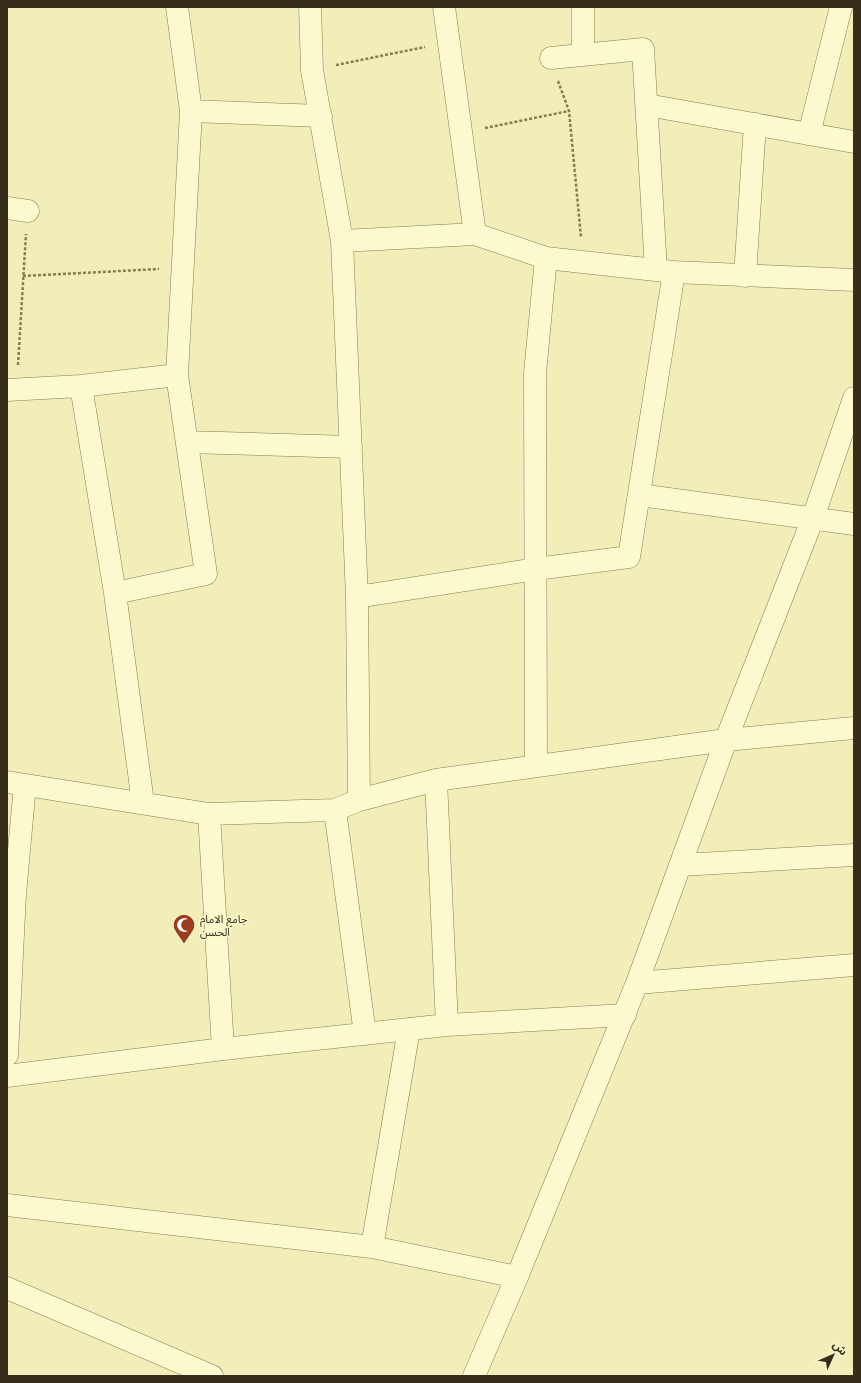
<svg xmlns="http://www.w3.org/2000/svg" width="861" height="1383" font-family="Lora,'Noto Sans Arabic',serif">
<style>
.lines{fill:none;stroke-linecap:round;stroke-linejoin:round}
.minor-casing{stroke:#887c53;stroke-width:23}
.path{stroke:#887c53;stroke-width:2.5;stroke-dasharray:3 2;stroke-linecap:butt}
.minor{stroke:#fbf9cd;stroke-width:22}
.labels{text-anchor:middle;stroke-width:3.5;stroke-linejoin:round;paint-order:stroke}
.poi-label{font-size:11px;fill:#362e19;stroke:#f8f6c9;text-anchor:start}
</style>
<rect width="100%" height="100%" fill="#f1eeb9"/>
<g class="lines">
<!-- minor casing -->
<g class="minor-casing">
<path id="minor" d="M310 7 312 70 342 241 357 597 359 800
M444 7 475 234
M583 7V54
M551 58 643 49 656 270
M647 105 854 142
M191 111 321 116
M809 134 841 7
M7 208 28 211
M342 241 475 234 546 258 674 272 854 280
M745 276 755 124
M81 386 115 593 143 803
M7 390 81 386 177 375
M187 442 351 447
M639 495 854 524
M115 593 206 574 177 375 191 111 177 7
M357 597 536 569 629 557 674 272
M536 766 535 373 546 258
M436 780 447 1025
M7 782 209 814 335 810 359 800 436 780 726 740 854 728
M335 810 365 1034
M209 814 223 1049
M681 865 854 855
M637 983 854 965
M7 1055 15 894 25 785
M7 1076 223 1049 447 1025 625 1015
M7 1205 372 1247 517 1277
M372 1247 409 1029
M7 1288 212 1376
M474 1376 517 1277 637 983 726 740 813 518 854 398"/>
</g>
<!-- path -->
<path class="path" d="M336 65 425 47
M558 81 569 111 581 237
M485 128 569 111
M23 276 159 269
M18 365 26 234"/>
<!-- minor -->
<use href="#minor" class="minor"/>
</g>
<!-- icons -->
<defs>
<g id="mosque-pin" transform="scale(1.15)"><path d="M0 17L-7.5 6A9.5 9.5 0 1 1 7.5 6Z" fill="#9b3c1f" stroke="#f8f6c9"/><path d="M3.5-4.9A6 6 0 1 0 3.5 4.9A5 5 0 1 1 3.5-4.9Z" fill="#fff"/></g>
</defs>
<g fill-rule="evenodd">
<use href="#mosque-pin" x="184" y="925"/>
</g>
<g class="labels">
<!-- poi labels -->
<g class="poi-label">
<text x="200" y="923">جامع الامام<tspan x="200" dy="13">الحسن</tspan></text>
</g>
</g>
<!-- border -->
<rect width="861" height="1383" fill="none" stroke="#362e19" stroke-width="16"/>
<!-- north arrow -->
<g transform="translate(833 1355) rotate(45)" stroke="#f8f6c9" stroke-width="3" paint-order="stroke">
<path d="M0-3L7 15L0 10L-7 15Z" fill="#362e19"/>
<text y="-6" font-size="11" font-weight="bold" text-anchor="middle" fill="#362e19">ش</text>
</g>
</svg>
